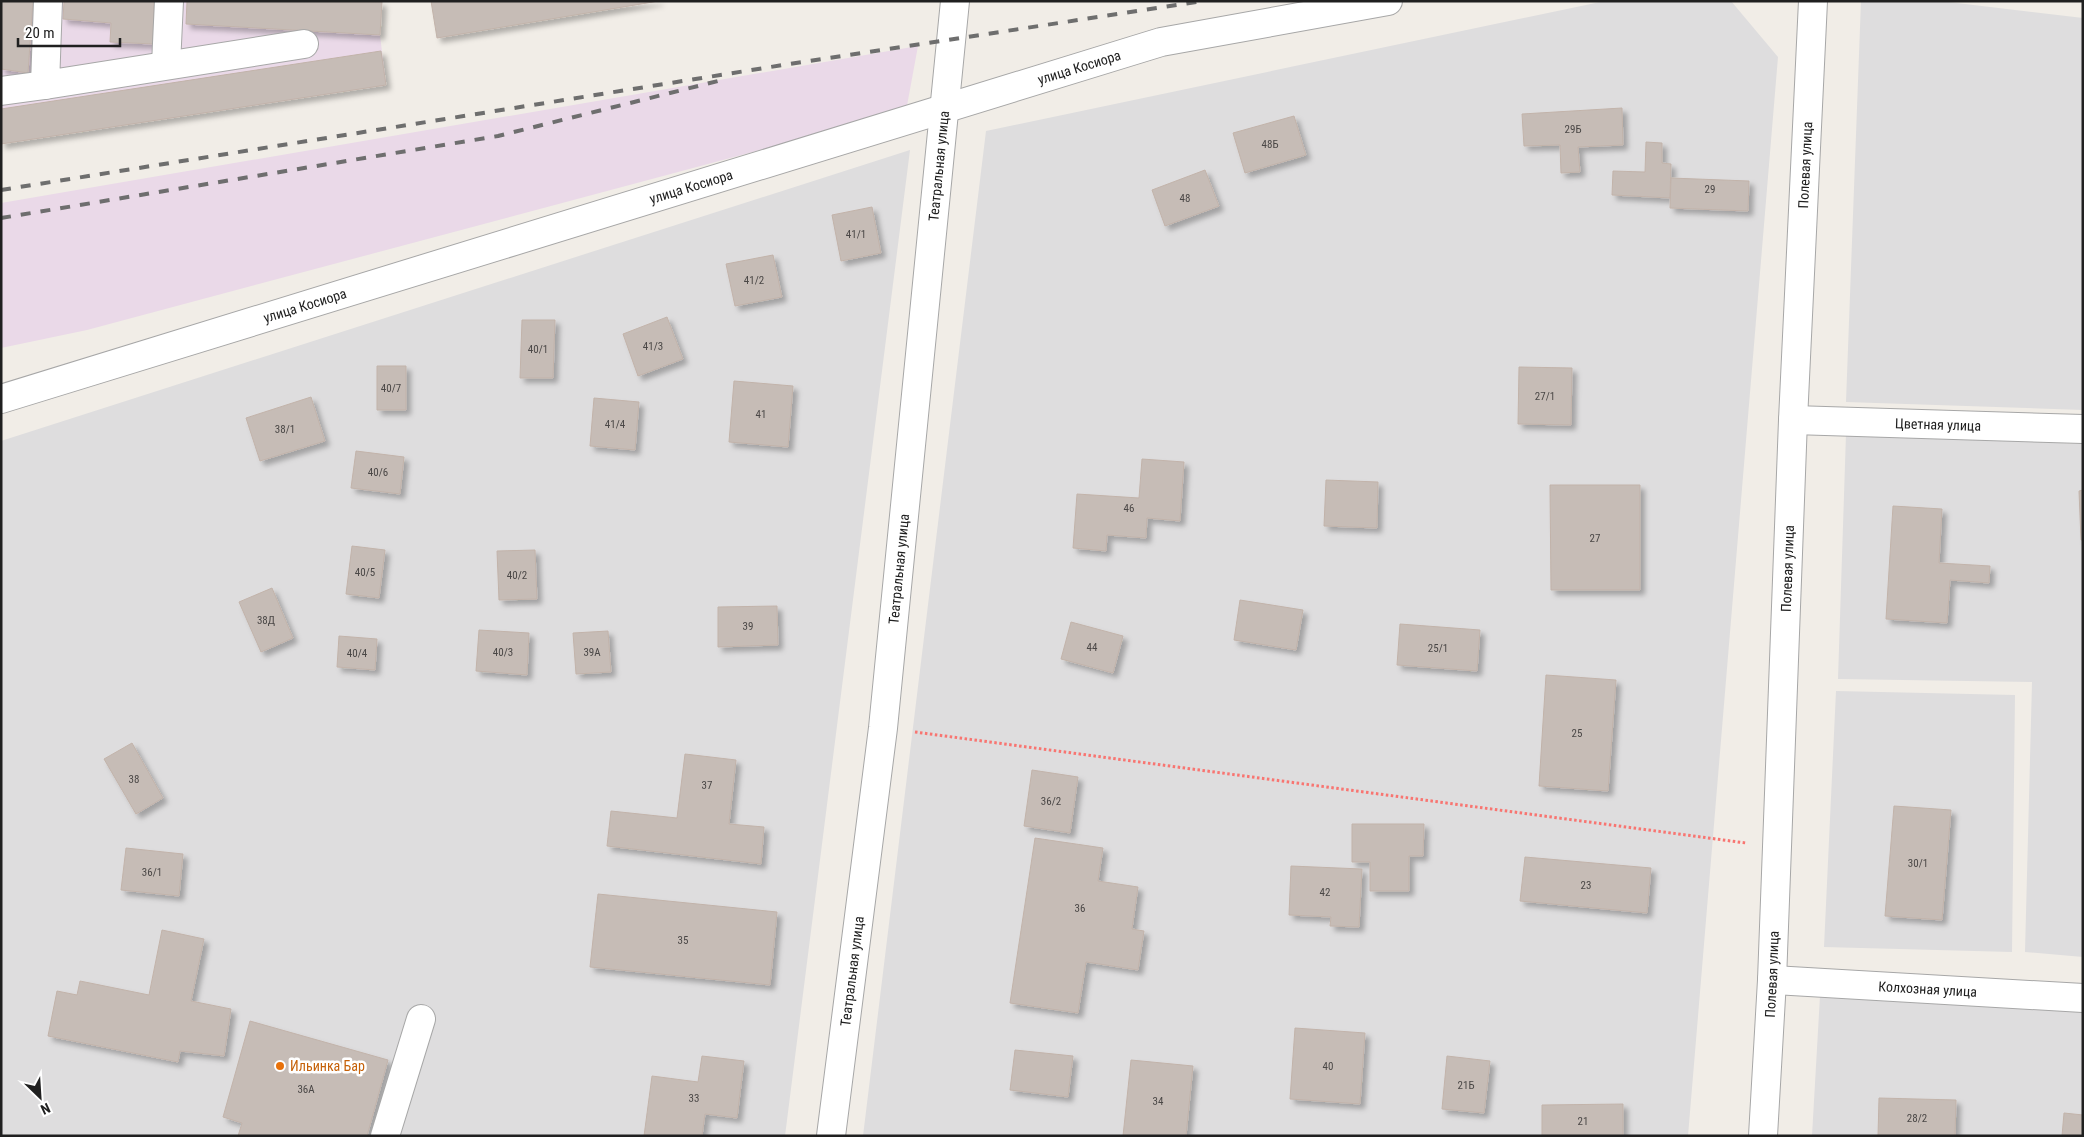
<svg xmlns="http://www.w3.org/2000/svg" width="2084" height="1137" font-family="'Roboto Condensed',sans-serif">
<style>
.residential{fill:#deddde}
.industrial{fill:#ead9e8}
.building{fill:#c6bcb6;stroke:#c2b3aa;filter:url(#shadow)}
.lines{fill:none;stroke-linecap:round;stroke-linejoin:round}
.minor-casing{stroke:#a7a7a7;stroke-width:30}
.path{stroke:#f87571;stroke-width:3;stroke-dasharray:2.5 2.5;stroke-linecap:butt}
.minor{stroke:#fff;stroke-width:28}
.rail{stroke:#6e6e6e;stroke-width:4;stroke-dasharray:10 10;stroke-linecap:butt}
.food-dot{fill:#e8710a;stroke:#fff;stroke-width:2}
.labels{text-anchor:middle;stroke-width:5;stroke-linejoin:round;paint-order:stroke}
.number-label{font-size:11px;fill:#4a4746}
.street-label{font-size:14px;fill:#202020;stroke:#fff}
.food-label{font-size:14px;fill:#c56008;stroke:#fff;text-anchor:start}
</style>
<defs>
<filter id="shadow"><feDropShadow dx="4.5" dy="4.5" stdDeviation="2.5" flood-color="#0004"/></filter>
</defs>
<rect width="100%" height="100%" fill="#f1ede7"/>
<!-- residential -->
<path class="residential" d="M1605 1H1731L1778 57 1688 1136H863L986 131Z
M1861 1H1940L2083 18V410L1846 402Z
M910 150 785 1136H1V441Z
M1846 434 2083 444V957L2025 952 2032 682 1838 679Z
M1836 691 2015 695 2012 952 1824 947Z
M1820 996 2083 1009V1136H1812Z"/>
<!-- industrial -->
<path class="industrial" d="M1 1 382 2 380 35 386 85 1 144Z
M918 46 906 111 87 330 1 348V203Z"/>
<!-- building -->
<path class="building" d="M1 1H33L28 73 1 69Z
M64 1H154L153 44 110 42 111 23 63 19Z
M187 1 382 2 380 35 186 24Z
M431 1H659L437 38Z
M381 51 386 85 1 144V109Z
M1622 108 1623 145 1578 147 1580 172 1561 173 1560 145 1524 146 1522 114Z
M1294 116 1306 155 1245 173 1233 133Z
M1646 142 1662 143V163L1671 164 1670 198 1612 195 1613 171 1645 172Z
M1205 170 1219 206 1165 226 1152 190Z
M1671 178 1749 181 1748 211 1670 208Z
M872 207 881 253 841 261 832 215Z
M773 255 782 297 735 306 726 264Z
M667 317 683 359 638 376 623 334Z
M522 320H555L553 378H520Z
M377 366H406V410H377Z
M1519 367 1572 368 1571 425 1518 424Z
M734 381 793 386 788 447 729 442Z
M311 397 325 441 260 461 246 418Z
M594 398 639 402 635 450 590 446Z
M356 451 404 457 400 494 351 488Z
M1142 459 1184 462 1180 521 1147 518 1146 538 1107 535 1106 551 1073 548 1077 494 1139 498Z
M1326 480 1378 482 1377 528 1324 526Z
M1550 485H1640V590H1551Z
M2083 490V540H2081L2079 491Z
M1893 506 1942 509 1939 563 1990 566 1989 583 1950 580 1947 623 1886 619Z
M352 546 385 550 379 598 346 594Z
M535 550 537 599 499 600 497 551Z
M272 588 293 638 261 652 239 602Z
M1240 600 1303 610 1296 650 1234 640Z
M777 606 778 645 718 647V607Z
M1071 622 1123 636 1113 673 1061 659Z
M1400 624 1480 630 1477 671 1397 665Z
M479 630 529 633 527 675 476 671Z
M608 631 611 672 576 674 573 633Z
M339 636 377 639 375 670 337 667Z
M1546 675 1616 680 1608 791 1539 786Z
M132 743 163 798 136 814 104 759Z
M685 754 736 760 729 824 764 827 761 864 607 846 611 811 677 818Z
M1032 770 1078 777 1070 833 1024 826Z
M1894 806 1951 810 1942 920 1885 916Z
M1352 824H1424L1423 856H1409V891H1370V862H1352Z
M1035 838 1103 848 1098 881 1138 887 1132 929 1144 931 1138 970 1086 962 1078 1013 1010 1003Z
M126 848 183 854 179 896 121 890Z
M1525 857 1651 868 1647 913 1520 901Z
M1291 866 1362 869 1359 927 1330 926 1331 917 1289 915Z
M598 894 777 912 770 985 590 967Z
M162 930 204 939 191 1001 231 1009 224 1056 180 1051 178 1062 48 1036 57 991 77 995 80 981 149 995Z
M250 1021 388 1060 367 1136H238L242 1123 223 1117Z
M1295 1028 1365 1033 1360 1104 1290 1099Z
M1015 1050 1073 1056 1068 1097 1010 1090Z
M702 1056 744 1061 737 1118 705 1114 702 1136H644L652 1076 698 1082Z
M1447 1056 1490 1061 1484 1113 1442 1109Z
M1131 1060 1193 1066 1186 1136H1123Z
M1879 1098 1956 1100 1955 1136H1878Z
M1623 1104V1136H1542V1105Z
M2064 1113 2083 1115V1136H2062Z"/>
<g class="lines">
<!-- minor casing -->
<g class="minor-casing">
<g id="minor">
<path d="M48 1 45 85 304 44"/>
<path d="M166 65 169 1"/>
<path d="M1 91 45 85"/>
<path id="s1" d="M1 399 1161 42 1388 1"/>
<path id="s2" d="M1793 420 2083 429"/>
<path id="s3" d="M1772 980 2083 998"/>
<path d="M385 1136 421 1019"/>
<path id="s4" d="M831 1136 883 728 955 1"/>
<path id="s5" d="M1763 1136 1772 980 1793 420 1813 1"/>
</g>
</g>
<!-- path -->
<path class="path" d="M915 732 1746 843"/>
<!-- minor -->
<use href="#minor" class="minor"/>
<!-- rail -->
<path class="rail" d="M1 190 783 65 1203 1
M1 218 498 136 718 81"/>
</g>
<!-- markers -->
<circle class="food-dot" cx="280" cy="1066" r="5"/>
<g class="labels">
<!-- number labels -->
<g class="number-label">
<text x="1573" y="133">29Б</text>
<text x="1270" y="148">48Б</text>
<text x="1710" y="193">29</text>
<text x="1185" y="202">48</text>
<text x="856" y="238">41/1</text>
<text x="754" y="284">41/2</text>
<text x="653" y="350">41/3</text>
<text x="538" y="353">40/1</text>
<text x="391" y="392">40/7</text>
<text x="1545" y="400">27/1</text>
<text x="761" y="418">41</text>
<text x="615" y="428">41/4</text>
<text x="285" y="433">38/1</text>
<text x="378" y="476">40/6</text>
<text x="1129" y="512">46</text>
<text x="1595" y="542">27</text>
<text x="365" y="576">40/5</text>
<text x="517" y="579">40/2</text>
<text x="266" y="624">38Д</text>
<text x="748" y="630">39</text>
<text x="1092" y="651">44</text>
<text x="1438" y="652">25/1</text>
<text x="503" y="656">40/3</text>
<text x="592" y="656">39А</text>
<text x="357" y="657">40/4</text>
<text x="1577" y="737">25</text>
<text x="134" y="783">38</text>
<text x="707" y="789">37</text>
<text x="1051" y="805">36/2</text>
<text x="1918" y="867">30/1</text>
<text x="152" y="876">36/1</text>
<text x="1586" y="889">23</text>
<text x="1325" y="896">42</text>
<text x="1080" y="912">36</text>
<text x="683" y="944">35</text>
<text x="1328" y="1070">40</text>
<text x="1466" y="1089">21Б</text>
<text x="306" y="1093">36А</text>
<text x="694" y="1102">33</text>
<text x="1158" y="1105">34</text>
<text x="1917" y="1122">28/2</text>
<text x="1583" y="1125">21</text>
</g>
<!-- street labels -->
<g class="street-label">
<text dy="5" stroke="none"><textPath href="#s1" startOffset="1128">улица Косиора</textPath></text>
<text dy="5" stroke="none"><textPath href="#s5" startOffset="972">Полевая улица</textPath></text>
<text dy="5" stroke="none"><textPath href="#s4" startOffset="976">Театральная улица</textPath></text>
<text dy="5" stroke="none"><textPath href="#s1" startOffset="722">улица Косиора</textPath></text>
<text dy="5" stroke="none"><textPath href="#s1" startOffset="318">улица Косиора</textPath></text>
<text dy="5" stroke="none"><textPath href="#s2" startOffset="145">Цветная улица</textPath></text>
<text dy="5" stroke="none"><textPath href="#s5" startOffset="568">Полевая улица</textPath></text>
<text dy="5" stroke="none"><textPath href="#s4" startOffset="571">Театральная улица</textPath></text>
<text dy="5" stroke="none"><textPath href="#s4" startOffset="166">Театральная улица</textPath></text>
<text dy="5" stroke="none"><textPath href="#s5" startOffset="162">Полевая улица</textPath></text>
<text dy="5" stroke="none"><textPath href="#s3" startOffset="156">Колхозная улица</textPath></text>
</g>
<!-- food labels -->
<g class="food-label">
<text x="290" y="1071">Ильинка Бар</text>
</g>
</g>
<!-- border -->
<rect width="2084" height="1137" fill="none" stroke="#202020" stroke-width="5"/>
<!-- north arrow -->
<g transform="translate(40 1097) rotate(155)" stroke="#ffffff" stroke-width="4" paint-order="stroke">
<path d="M0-4L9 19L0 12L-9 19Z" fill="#202020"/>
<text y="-8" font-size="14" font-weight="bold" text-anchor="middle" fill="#202020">N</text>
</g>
<!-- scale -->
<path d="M18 38v8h102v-8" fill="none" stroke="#202020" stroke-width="2.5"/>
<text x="25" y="38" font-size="15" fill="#202020" stroke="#ffffff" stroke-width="4" paint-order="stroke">20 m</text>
</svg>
